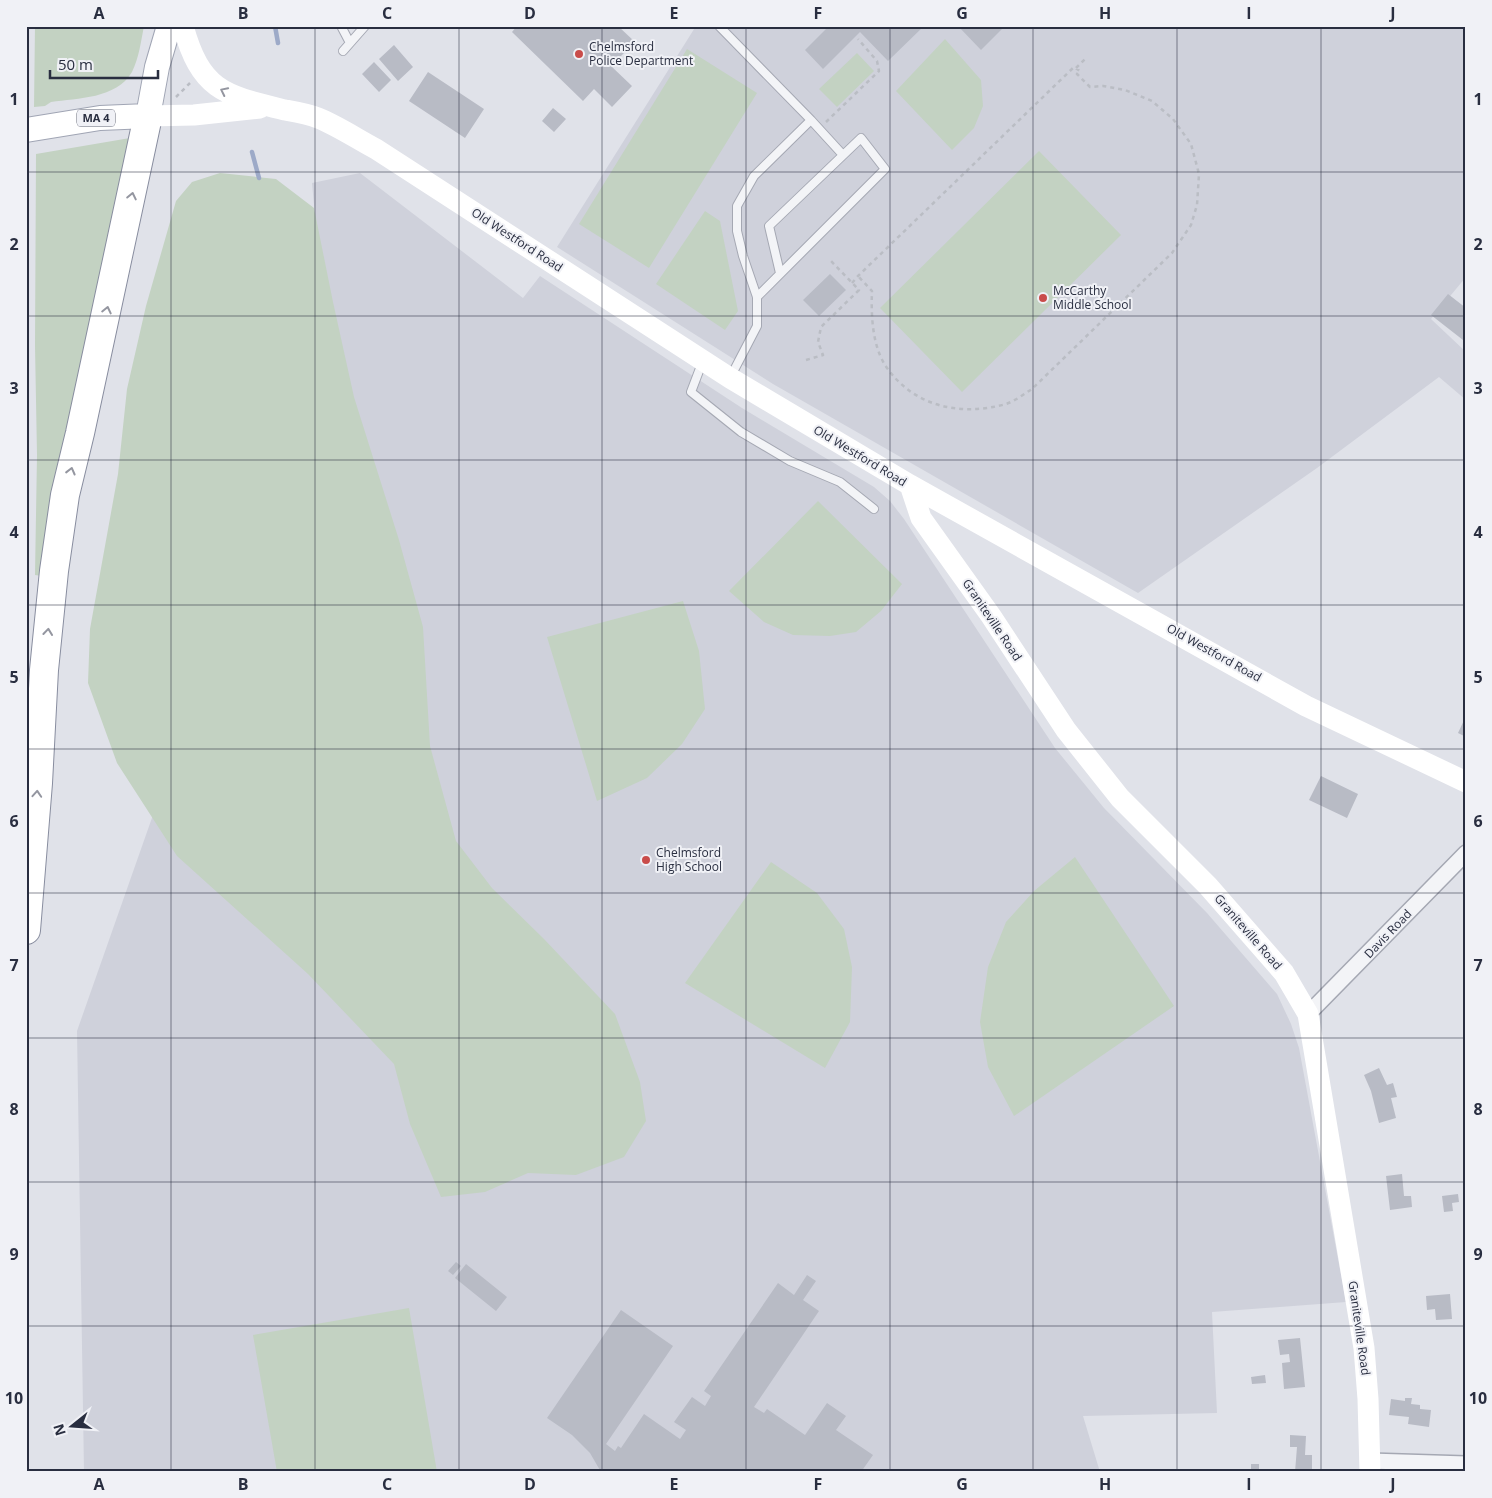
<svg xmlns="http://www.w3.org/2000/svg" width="1492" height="1498" font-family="'Open Sans',sans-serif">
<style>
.built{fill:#cfd1db}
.green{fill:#c3d2c2}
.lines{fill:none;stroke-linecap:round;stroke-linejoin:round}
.stream{stroke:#9daac8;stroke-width:4.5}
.building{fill:#b8bbc5}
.lane-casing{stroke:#a5a8b3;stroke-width:10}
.street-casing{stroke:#a5a8b3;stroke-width:18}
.primary-casing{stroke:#a0a5b4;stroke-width:26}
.highway-casing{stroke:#888d9f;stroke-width:30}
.path{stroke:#babdc4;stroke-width:2.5;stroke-dasharray:4 4;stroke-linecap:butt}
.lane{stroke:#f3f4f7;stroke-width:8}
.street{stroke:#f3f4f7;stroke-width:15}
.secondary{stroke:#fff;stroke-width:21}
.primary{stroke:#fff;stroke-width:24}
.highway{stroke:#fff;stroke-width:28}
.oneway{stroke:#9496a0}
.grid{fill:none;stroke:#292e40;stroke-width:1;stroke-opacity:0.55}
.poi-dot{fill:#c94c4a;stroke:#f0f1f6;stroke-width:2}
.labels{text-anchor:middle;stroke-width:4;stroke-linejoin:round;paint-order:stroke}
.shield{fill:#f0f1f6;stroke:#656877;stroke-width:1}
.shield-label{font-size:11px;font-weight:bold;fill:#292e40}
.poi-label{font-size:12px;fill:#292e40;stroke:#f0f1f6;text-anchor:start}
.street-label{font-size:12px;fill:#292e40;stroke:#f0f1f6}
.neatline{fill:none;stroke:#292e40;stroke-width:2}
.grid-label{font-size:16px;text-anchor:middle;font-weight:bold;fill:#292e40}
</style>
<rect width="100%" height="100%" fill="#e0e2e9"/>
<!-- built -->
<path class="built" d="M696 26H1463L1466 41V277L1431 319 1466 352V400L1439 377 1317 468 1138 593 773 384 557 247Z
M360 173 523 298 540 276 742 408 874 487 890 501 904 519 1055 748 1104 808 1207 913 1277 994 1291 1024 1299 1048 1346 1302 1212 1312 1217 1413 1083 1416 1100 1472H84L77 1031 325 326 312 183Z"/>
<!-- green -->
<path class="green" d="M35 26H144C141 41 139 58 132 72 116 99 78 98 51 102L45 106 34 107Z
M945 39 981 80 983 106 974 128 952 150 896 91Z
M687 49 757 93 649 268 579 224Z
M857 53 874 71 837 107 819 89Z
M130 138 127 158 124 161 63 444 53 497 42 576 35 575 37 455 35 346 36 154Z
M1039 151 1121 235 962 392 880 308Z
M220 173 276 179 314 208 333 302 354 397 399 540 423 627 430 746 456 841 492 888 544 939 615 1014 640 1082 646 1121 624 1157 576 1175 528 1173 485 1192 441 1197 410 1124 394 1064 308 974 177 856 117 763 88 683 90 629 118 474 127 389 146 306 176 201 192 182Z
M705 211 720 221 738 311 725 330 656 284Z
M818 501 902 584 881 611 856 632 830 636 793 635 764 622 729 591Z
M683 601 699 651 705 709 682 744 647 778 597 801 547 637Z
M1075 857 1174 1006 1014 1116 988 1067 980 1022 988 967 1006 922 1034 891Z
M771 862 817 893 844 929 852 967 850 1022 825 1068 685 983Z
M409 1308 437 1472H277L253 1335Z"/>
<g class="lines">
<!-- stream -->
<path class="stream" d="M275 26 278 43
M252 152 259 178"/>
</g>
<!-- building -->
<path class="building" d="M517 26H608L611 28 613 26H618L635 42 611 66 632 86 612 107 594 89 583 101 512 32Z
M829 26H924L888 61 860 32 823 69 805 50Z
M958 26H1005L981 50Z
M394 45 413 67 398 81 379 59Z
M374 62 391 80 379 92 362 74Z
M428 72 484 109 465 138 409 101Z
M553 108 566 119 554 132 542 121Z
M830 274 846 290 819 316 803 300Z
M1448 294 1466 308V336L1463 340 1431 315Z
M1466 716V737L1458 733Z
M1321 776 1358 794 1347 818 1309 800Z
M1379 1068 1387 1085 1393 1083 1397 1097 1391 1098 1396 1118 1379 1123 1371 1091 1364 1075Z
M1402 1174 1404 1196H1411L1412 1207 1390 1210 1386 1176Z
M1458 1194 1459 1202 1452 1203 1453 1211 1444 1212 1442 1196Z
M456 1262 461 1266 453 1275 448 1271Z
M466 1264 507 1297 496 1311 455 1278Z
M807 1275 816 1281 803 1300 819 1311 754 1407 764 1413 767 1409 805 1435 827 1403 846 1416 836 1430 873 1455 861 1472H601L590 1453 572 1435 547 1418 621 1310 673 1346 606 1444 615 1451 618 1446 621 1448 644 1414 680 1439 686 1430 674 1422 692 1397 705 1406 711 1396 704 1391 778 1283 794 1295Z
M1450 1294 1452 1319 1436 1320 1435 1309 1427 1310 1426 1296Z
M1300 1338 1305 1387 1284 1389 1282 1363 1290 1362 1289 1354 1280 1355 1278 1340Z
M1265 1375 1266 1383 1252 1384 1251 1377Z
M1405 1398H1412L1411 1404 1420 1405V1409L1431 1410 1429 1427 1408 1424 1409 1417 1389 1415 1391 1399 1405 1401Z
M1290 1435 1306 1436 1305 1455H1312V1472H1295L1297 1447H1290Z
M1251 1464H1259V1472H1251Z"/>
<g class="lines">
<!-- lane casing -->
<g class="lane-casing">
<path id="lane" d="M341 26 350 43
M719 26 811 120 754 176 737 206V231L743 256 757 297V326L731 376
M343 51 365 26
M811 120 843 155
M757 297 885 169 861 138 769 226 780 273
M702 363 691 392 741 432 790 461 840 482 874 509"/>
</g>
<!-- street casing -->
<g class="street-casing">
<path id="street" d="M1308 1014 1466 853
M1370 1461 1466 1464"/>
</g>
<!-- primary casing -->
<g class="primary-casing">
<path id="primary" d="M26 130 100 118 148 116 157 67 169 26"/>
</g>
<!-- highway casing -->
<g class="highway-casing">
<path id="highway" d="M26 930 38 783 44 670 54 571 65 495 80 433 148 116"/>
</g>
<!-- path -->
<path class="path" d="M1076 68 1085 59
M176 97 190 83
M826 122 879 71 877 61 858 39
M852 283 858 276 1074 67 1080 71 1077 74 1090 87 1103 86 1125 90 1152 101 1173 119 1191 144 1199 174 1197 205 1191 225 1172 253 1032 389C1024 394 1015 401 1006 404 959 417 912 406 885 365 872 344 871 314 872 291L858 276
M806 360 823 355 818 342 821 327 859 290 829 259"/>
<!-- lane -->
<use href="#lane" class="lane"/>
<!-- street -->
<use href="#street" class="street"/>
<!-- secondary -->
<path class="secondary" d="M183 26C201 91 224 95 285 110 296 112 308 114 318 118 338 126 357 139 376 149L730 378 910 485 1306 706 1466 782
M148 116 194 115 260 108
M910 485 921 518 991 616 1066 730 1120 798 1208 886 1284 973 1308 1014 1364 1348 1368 1399 1370 1472"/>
<!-- primary -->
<use href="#primary" class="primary"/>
<!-- highway -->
<use href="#highway" class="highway"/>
</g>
<!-- one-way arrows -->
<defs><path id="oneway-chevron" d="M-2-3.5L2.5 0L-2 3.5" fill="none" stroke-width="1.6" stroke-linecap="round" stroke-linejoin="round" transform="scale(1.25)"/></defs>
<g class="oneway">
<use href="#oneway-chevron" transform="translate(224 91) rotate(-154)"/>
<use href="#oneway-chevron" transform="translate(132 196) rotate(-78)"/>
<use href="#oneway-chevron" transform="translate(107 310) rotate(-77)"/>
<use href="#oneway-chevron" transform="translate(71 471) rotate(-76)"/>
<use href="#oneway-chevron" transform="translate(48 632) rotate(-84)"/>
<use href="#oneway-chevron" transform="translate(37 794) rotate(-86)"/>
</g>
<!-- grid -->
<path class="grid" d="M171 26V1472M315 26V1472M459 26V1472M602 26V1472M746 26V1472M890 26V1472M1033 26V1472M1177 26V1472M1321 26V1472M26 172H1466M26 316H1466M26 460H1466M26 605H1466M26 749H1466M26 893H1466M26 1038H1466M26 1182H1466M26 1326H1466"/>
<!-- markers -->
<g class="poi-dot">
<circle cx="579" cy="54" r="5"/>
<circle cx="1043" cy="298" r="5"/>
<circle cx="646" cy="860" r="5"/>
</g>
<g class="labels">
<!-- shield labels -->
<rect class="shield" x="77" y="109.5" width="38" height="17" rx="4"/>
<g class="shield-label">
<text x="96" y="122">MA 4</text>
</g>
<!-- poi labels -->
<g class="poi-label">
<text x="589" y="51">Chelmsford<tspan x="589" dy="14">Police Department</tspan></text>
<text x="1053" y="295">McCarthy<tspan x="1053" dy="14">Middle School</tspan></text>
<text x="656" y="857">Chelmsford<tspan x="656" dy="14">High School</tspan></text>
</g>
<!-- street labels -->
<g class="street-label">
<text transform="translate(517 240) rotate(33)" y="4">Old Westford Road</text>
<text transform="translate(860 456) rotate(31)" y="4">Old Westford Road</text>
<text transform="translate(992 620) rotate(56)" y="4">Graniteville Road</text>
<text transform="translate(1214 653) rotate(29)" y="4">Old Westford Road</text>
<text transform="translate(1248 932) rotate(49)" y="4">Graniteville Road</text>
<text transform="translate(1388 934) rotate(-46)" y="4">Davis Road</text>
<text transform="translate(1359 1328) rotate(82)" y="4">Graniteville Road</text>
</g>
</g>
<!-- border -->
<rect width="1492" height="1498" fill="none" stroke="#f0f1f6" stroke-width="55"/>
<!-- north arrow -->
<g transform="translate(72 1426) rotate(253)" stroke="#f0f1f6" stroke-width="4" paint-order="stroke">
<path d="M0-4L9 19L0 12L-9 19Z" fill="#292e40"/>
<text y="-8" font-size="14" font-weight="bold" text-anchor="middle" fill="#292e40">N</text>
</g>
<!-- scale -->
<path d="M50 70v8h108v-8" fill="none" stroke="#292e40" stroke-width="2.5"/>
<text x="58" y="70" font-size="15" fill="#292e40" stroke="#f0f1f6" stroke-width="4" paint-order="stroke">50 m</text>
<rect x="28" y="28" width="1436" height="1442" class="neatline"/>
<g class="grid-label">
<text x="99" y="19">A</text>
<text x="243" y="19">B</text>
<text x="387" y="19">C</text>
<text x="530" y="19">D</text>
<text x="674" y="19">E</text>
<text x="818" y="19">F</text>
<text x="962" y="19">G</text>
<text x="1105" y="19">H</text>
<text x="1249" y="19">I</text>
<text x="1393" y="19">J</text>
<text x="14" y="105">1</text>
<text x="1478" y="105">1</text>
<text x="14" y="250">2</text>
<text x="1478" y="250">2</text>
<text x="14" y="394">3</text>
<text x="1478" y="394">3</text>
<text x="14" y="538">4</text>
<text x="1478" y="538">4</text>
<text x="14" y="683">5</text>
<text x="1478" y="683">5</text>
<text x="14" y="827">6</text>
<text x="1478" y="827">6</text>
<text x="14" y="971">7</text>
<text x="1478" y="971">7</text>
<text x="14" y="1115">8</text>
<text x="1478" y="1115">8</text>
<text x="14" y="1260">9</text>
<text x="1478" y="1260">9</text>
<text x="14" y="1404">10</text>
<text x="1478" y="1404">10</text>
<text x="99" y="1490">A</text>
<text x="243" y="1490">B</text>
<text x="387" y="1490">C</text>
<text x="530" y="1490">D</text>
<text x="674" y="1490">E</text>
<text x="818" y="1490">F</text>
<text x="962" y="1490">G</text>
<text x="1105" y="1490">H</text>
<text x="1249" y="1490">I</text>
<text x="1393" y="1490">J</text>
</g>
</svg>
